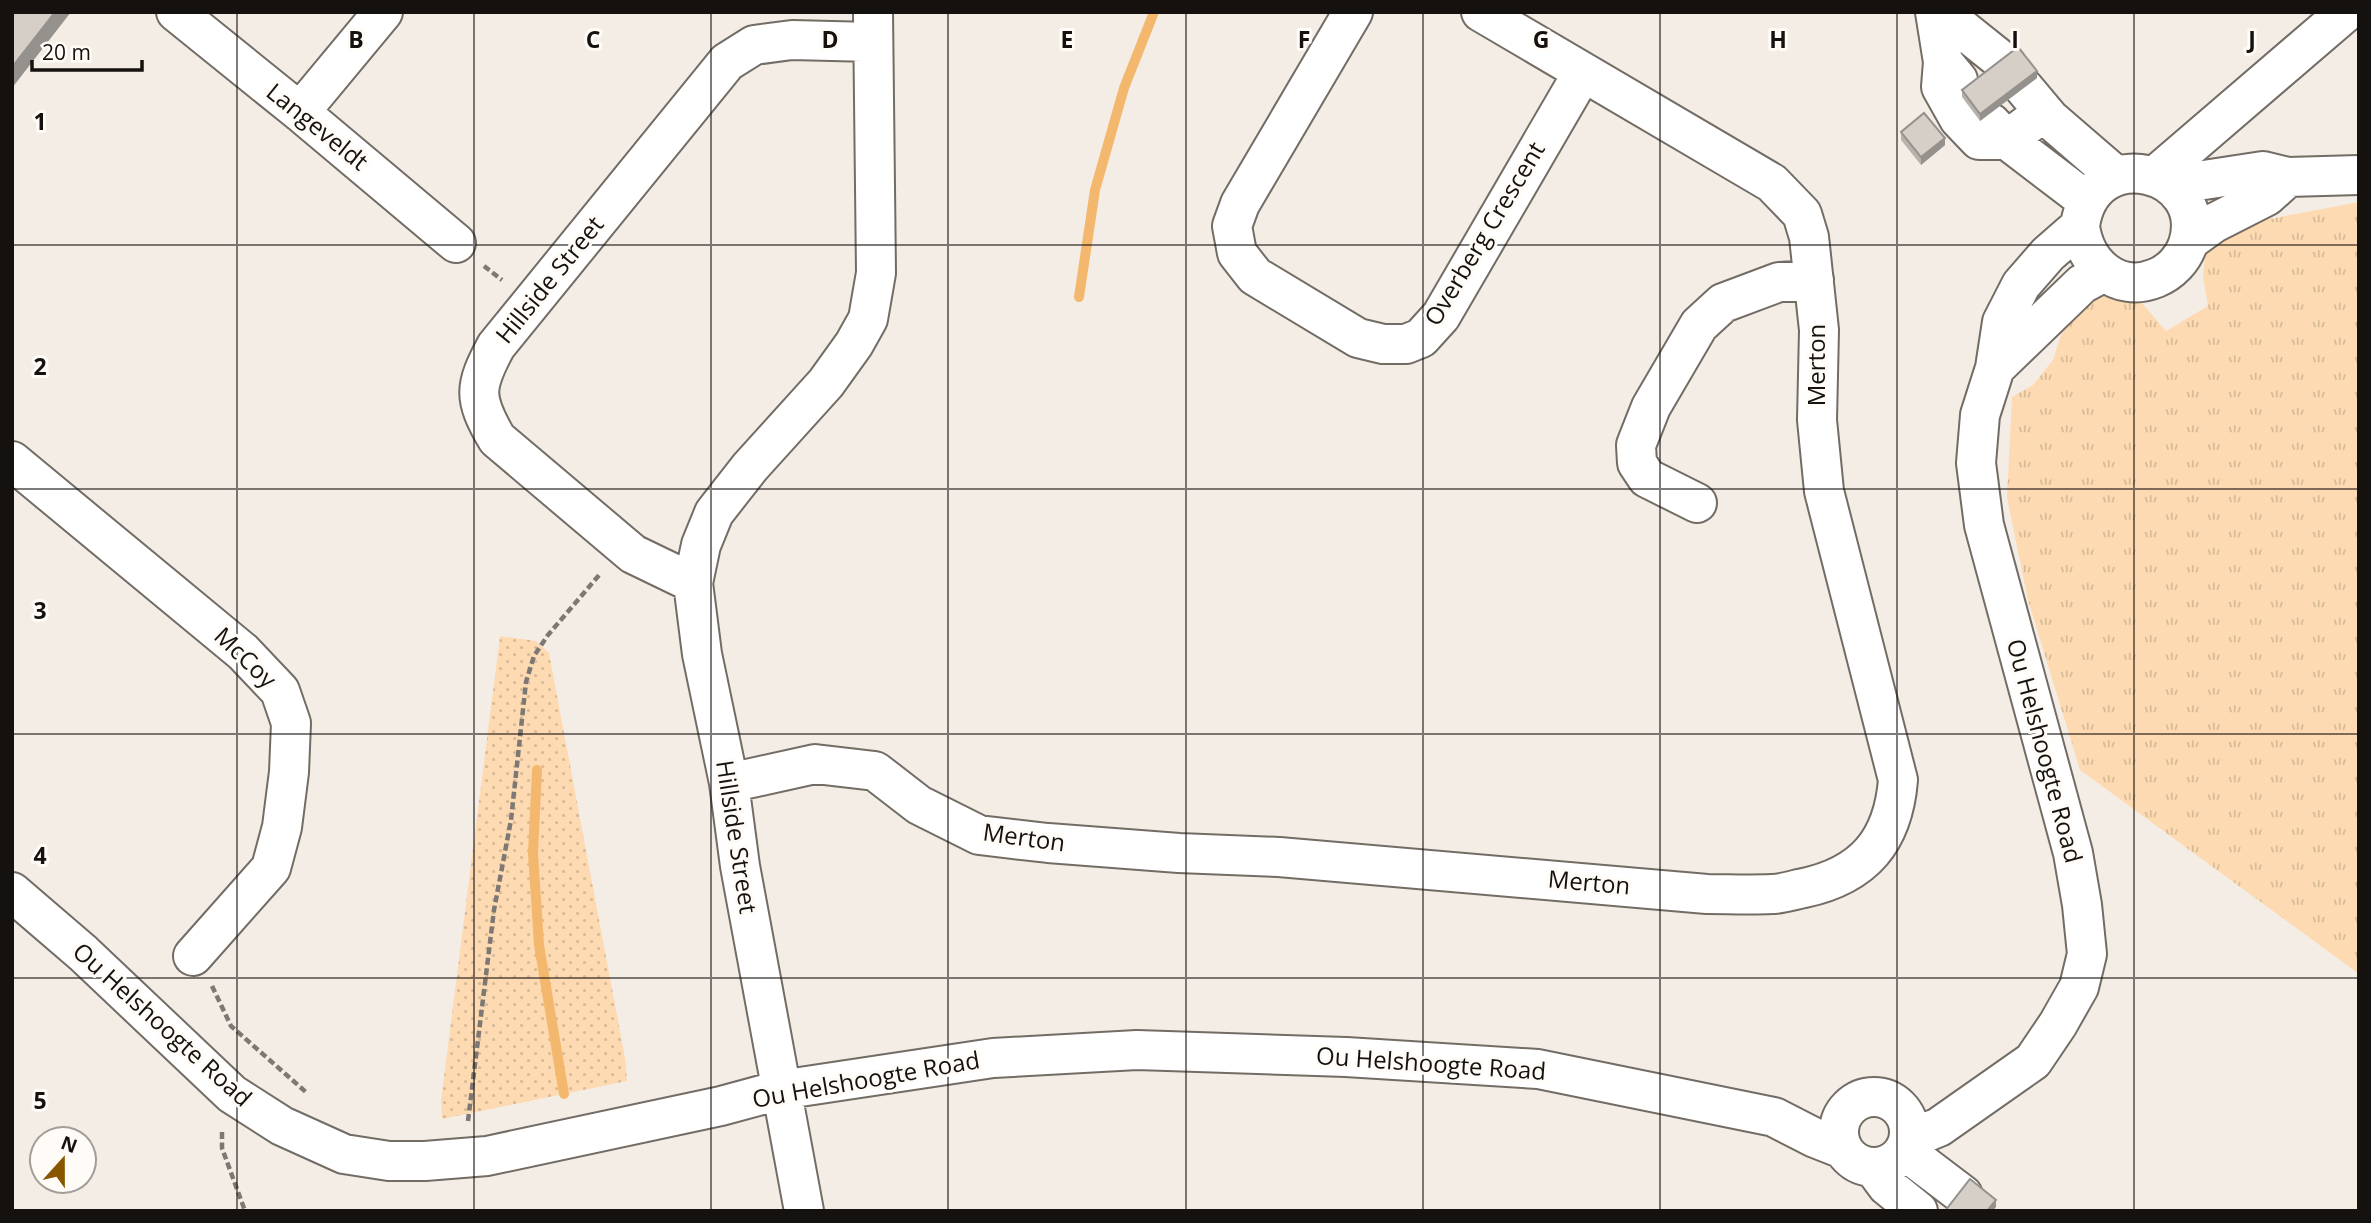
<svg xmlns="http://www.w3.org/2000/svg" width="2371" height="1223" font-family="'Open Sans',sans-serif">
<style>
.grass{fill:url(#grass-dots)}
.park{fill:url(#park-tufts)}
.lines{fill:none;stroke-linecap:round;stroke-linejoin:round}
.stream{stroke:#f3b86e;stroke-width:10}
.minor-casing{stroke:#726c65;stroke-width:42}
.path{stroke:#7d7874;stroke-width:4.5;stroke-dasharray:7 3.5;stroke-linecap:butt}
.minor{stroke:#fff;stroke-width:38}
.wall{fill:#b7b2ac}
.shaded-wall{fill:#95918c}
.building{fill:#d5cfc8;stroke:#95918c;stroke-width:2}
.grid{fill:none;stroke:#14110f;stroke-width:2;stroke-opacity:0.55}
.labels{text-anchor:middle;stroke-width:6;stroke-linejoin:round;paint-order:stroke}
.street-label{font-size:24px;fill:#14110f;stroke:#fffbf6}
.grid-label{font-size:23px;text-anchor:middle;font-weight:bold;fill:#14110f;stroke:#fffbf6;stroke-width:6;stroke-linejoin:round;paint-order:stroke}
</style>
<defs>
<pattern id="grass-dots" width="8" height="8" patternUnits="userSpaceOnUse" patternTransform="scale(1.75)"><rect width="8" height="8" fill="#fddab1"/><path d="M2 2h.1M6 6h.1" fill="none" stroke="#d8ba97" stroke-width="1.8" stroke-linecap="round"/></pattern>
<pattern id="park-tufts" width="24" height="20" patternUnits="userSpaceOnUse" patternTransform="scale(1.75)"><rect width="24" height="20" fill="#fddab1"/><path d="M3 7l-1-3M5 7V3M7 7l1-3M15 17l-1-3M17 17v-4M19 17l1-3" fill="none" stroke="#d8ba97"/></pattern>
</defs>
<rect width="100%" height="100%" fill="#f4ede6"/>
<!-- grass -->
<path class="grass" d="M500 636 536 641 549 653 625 1058 627 1081 442 1119 441 1101Z"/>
<!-- park -->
<path class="park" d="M2359 202V974L2080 770 2028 600 2007 498 2012 397 2033 385 2053 360 2065 323 2086 300 2115 292 2140 301 2166 331 2208 306 2203 277 2206 249 2232 226Z"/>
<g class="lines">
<!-- stream -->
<path class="stream" d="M1079 297 1095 190 1124 88 1154 12
M537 770 533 853 539 945 564 1094"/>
<!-- minor casing -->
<g class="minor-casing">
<path id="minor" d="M176 12 300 112 456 243
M1353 12 1240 204 1232 226 1237 253 1255 276 1358 338 1383 344H1406L1421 338 1441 316 1583 72
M1935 12 1943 62 1958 80
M1941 12 2006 64
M1943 62 1941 87 1959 119 1979 140H2007L2044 112
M2024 88 2050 119 2116 176
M300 112 383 12
M1991 123 2007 140 2087 201
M2155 176 2346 12
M2167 182 2204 180 2263 171 2288 177 2359 175
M2189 241 2214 223 2267 196 2288 177
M1995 368 2082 284 2104 272
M12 461 243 652 280 691 291 723 289 772 282 827 271 868 193 956
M1697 503 1647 478 1637 463 1636 445 1651 407 1699 325 1723 303 1779 282 1814 280
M693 583 633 554 497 439C473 398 474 387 496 346L727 62 754 45 792 40 872 42
M729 783 815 764 875 771 919 805 979 835 1048 843 1179 853 1279 857 1707 894C1728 894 1750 895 1772 894 1782 894 1793 890 1804 888 1864 875 1893 841 1898 780L1824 491 1817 420 1819 330 1809 237 1802 214 1772 183 1481 12
M12 892 83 953 232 1094 282 1126 344 1154 389 1161H425L487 1156 721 1106 780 1090 993 1058 1137 1050 1346 1057 1538 1069 1774 1117 1815 1138 1843 1149
M1839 1132a35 35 0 1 1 70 0a35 35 0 1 1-70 0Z
M1908 1140 1939 1127 2033 1061 2058 1024 2079 987 2087 954 2082 905 2073 853 1984 525 1976 463 1980 415 1995 368 2002 322 2021 285 2048 254 2080 226C2092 139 2211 171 2188 244 2183 259 2171 272 2156 278 2117 294 2085 264 2080 226
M1905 1151 1963 1195
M1873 1167 1887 1186 1918 1211
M804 1211 740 866 729 783 702 654 693 583 701 545 714 513 750 467 826 383 854 344 868 319 876 273 873 12"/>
</g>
<!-- path -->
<path class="path" d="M484 266 502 280
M212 986 231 1026 307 1093
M468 1121 494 910 511 820 526 682 534 656 548 635 600 574
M222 1132V1148L245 1211"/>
<!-- minor -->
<use href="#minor" class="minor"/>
</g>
<!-- wall -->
<path class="wall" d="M2037 78 1980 121 1962 97V90Z
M1901 132 1945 145 1921 165 1901 140Z"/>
<!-- shaded-wall -->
<path class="shaded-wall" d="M55 12H71L12 88V67Z
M2037 71V78L1980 121V114Z
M1945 138V145L1921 165V157Z
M1996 1200V1207L1993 1211H1987Z"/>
<!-- building -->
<path class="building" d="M12 12H55L12 67Z
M2018 47 2037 71 1980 114 1962 90Z
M1924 113 1945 138 1921 157 1901 132Z
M1970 1179 1996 1200 1987 1211H1945Z"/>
<!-- grid -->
<path class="grid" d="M237 12V1211M474 12V1211M711 12V1211M948 12V1211M1186 12V1211M1423 12V1211M1660 12V1211M1897 12V1211M2134 12V1211M12 245H2359M12 489H2359M12 734H2359M12 978H2359"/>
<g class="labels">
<!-- street labels -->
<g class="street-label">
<text transform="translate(317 127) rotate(39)" y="8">Langeveldt</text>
<text transform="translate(1485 234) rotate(-59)" y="8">Overberg Crescent</text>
<text transform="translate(550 280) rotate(-51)" y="8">Hillside Street</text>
<text transform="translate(1817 365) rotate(-90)" y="8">Merton</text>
<text transform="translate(245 658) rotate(44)" y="8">McCoy</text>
<text transform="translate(2044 751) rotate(75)" y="8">Ou Helshoogte Road</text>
<text transform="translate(736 837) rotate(81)" y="8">Hillside Street</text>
<text transform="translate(1024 838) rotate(8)" y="8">Merton</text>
<text transform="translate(1589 883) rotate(5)" y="8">Merton</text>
<text transform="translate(162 1025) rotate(42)" y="8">Ou Helshoogte Road</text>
<text transform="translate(1431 1064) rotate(4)" y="8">Ou Helshoogte Road</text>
<text transform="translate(866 1080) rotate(-10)" y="8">Ou Helshoogte Road</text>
</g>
</g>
<g class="grid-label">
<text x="356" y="48">B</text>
<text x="593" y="48">C</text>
<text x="830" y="48">D</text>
<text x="1067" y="48">E</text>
<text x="1304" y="48">F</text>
<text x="1541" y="48">G</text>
<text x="1778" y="48">H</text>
<text x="2015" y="48">I</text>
<text x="2252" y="48">J</text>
<text x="40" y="130">1</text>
<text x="40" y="375">2</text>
<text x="40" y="619">3</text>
<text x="40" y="864">4</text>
<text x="40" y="1109">5</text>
</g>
<!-- border -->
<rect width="2371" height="1223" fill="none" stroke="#14110f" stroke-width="28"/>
<!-- north arrow -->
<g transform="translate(63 1160) rotate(21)"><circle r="33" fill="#fffbf6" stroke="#a19d9a" stroke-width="2"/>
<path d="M0-5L12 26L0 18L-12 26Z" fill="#895600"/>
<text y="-10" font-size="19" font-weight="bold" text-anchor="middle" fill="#14110f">N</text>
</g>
<!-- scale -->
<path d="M32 60v10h110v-10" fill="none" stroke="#14110f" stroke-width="3.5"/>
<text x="42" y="60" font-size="21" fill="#14110f" stroke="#fffbf6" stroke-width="5" paint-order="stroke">20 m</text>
</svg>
